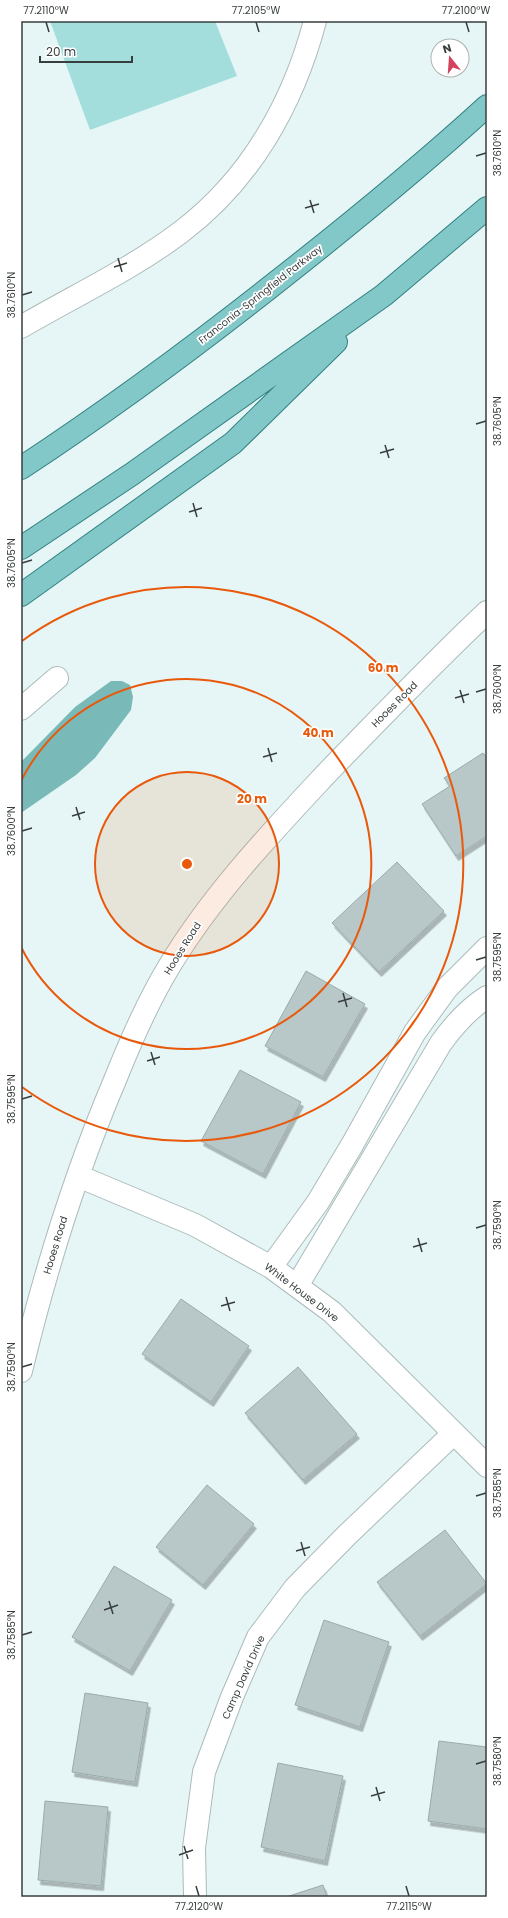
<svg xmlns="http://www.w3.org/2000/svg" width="508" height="1918" font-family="Poppins,sans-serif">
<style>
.green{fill:#a3dedd}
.water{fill:#79bab9}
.building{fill:#b8c7c7;stroke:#9baaaa;filter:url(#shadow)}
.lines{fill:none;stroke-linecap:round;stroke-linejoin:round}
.minor-casing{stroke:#abbbba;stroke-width:24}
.major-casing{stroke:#328080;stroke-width:24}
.minor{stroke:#fff;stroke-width:22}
.major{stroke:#82c8c8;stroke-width:22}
.ticks{fill:none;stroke:#383e3e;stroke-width:1.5}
.ring{fill:none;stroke:#e8590c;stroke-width:2}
.labels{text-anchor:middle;stroke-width:3.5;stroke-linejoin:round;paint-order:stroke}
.street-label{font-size:10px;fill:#383e3e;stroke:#fff}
.centre{fill:#e8590c;stroke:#fff;stroke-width:2}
.ring-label{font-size:12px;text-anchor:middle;font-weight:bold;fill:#e8590c;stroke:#fff;stroke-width:3.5;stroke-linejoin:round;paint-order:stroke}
.neatline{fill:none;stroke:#383e3e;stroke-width:1.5}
.ticks-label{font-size:10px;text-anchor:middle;fill:#383e3e}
</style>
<defs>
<filter id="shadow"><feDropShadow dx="2.5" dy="4.5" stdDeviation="0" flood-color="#0004"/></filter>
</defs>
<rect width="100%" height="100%" fill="#e6f6f6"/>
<!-- green -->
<path class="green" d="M50 21H215L237 76 90 130Z"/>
<!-- water -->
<path class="water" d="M111 681H122L130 685 133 697 131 710 95 758 76 775 21 813V762L75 707Z"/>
<!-- building -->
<path class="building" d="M483 753 487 758V836L456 856 422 804 450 786 444 778Z
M397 862 444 911 379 972 332 923Z
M306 971 365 1004 323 1077 265 1046Z
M240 1070 301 1102 263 1174 201 1141Z
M181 1299 249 1346 211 1402 142 1354Z
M298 1367 357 1434 303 1480 245 1413Z
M207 1485 254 1524 203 1585 156 1547Z
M445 1530 487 1584 420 1636 377 1582Z
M114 1566 172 1600 130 1671 72 1637Z
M324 1620 389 1642 360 1727 295 1705Z
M85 1693 148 1703 135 1782 72 1772Z
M439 1741 487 1747V1829L428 1821Z
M278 1763 343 1776 325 1861 261 1847Z
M45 1801 108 1807 101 1886 38 1880Z
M323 1885 327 1897H286Z"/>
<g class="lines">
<!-- minor casing -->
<g class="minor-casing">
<path id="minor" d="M21 327C74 296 132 269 181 232 250 180 293 104 315 21
M21 709 57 678
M78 1176 195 1225 271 1267 332 1312 487 1466
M271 1267 318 1202 352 1145 415 1032 447 988 487 948
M297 1286 441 1043C454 1025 468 1009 487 997
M21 1371C45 1271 75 1174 115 1080 131 1040 148 1001 170 965 213 894 270 834 326 774 379 719 432 664 487 612
M195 1897 194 1848 204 1772 232 1697 258 1637 295 1588 347 1535 453 1434"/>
</g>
<!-- major casing -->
<g class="major-casing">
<path id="major" d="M21 468C106 412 189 351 269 288 343 230 417 170 487 106
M21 548 132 474 384 295 487 208
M21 595 233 443 336 342"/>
</g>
<!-- minor -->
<use href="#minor" class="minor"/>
<!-- major -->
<use href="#major" class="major"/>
</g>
<!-- ticks -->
<path class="ticks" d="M46 22 49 32M256 22 259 32M466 22 469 32M476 156 486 153M310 200 314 213M305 208 319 204M118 258 122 272M114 267 127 263M22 295 32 292M476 424 486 421M385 445 389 458M380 453 394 449M193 503 197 517M189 512 202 508M22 563 32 560M460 690 464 703M476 692 486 689M455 698 469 694M268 748 272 762M263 757 277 753M76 807 80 820M72 816 85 812M22 831 32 828M476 960 486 957M343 993 347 1007M338 1002 352 998M151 1052 155 1065M147 1061 160 1057M22 1099 32 1096M476 1228 486 1225M418 1238 422 1252M413 1247 427 1243M226 1297 230 1311M221 1306 235 1302M22 1367 32 1364M476 1496 486 1493M301 1542 305 1556M296 1551 310 1547M109 1601 113 1614M104 1610 118 1605M22 1635 32 1632M476 1764 486 1761M376 1787 380 1801M371 1796 385 1792M184 1846 188 1859M179 1855 193 1850M196 1886 199 1896M406 1886 409 1896"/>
<!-- distance rings -->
<circle cx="187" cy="864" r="92" fill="#e8590c" fill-opacity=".12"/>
<g class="ring">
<circle cx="187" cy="864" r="92"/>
<path d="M21 781A185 185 0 1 1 21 947"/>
<path d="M22 641A277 277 0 1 1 22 1087"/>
</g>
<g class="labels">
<!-- street labels -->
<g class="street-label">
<text transform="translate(260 294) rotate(-38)" y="4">Franconia-Springfield Parkway</text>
<text transform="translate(394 704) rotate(-45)" y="4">Hooes Road</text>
<text transform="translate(182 948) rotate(-58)" y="4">Hooes Road</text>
<text transform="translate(55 1245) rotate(-73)" y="4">Hooes Road</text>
<text transform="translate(302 1292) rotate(37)" y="4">White House Drive</text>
<text transform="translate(243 1677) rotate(-66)" y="4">Camp David Drive</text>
</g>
</g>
<circle cx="187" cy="864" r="6" class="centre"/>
<g class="ring-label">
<text x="383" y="672">60 m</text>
<text x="318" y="737">40 m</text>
<text x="252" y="803">20 m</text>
</g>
<!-- border -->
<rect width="508" height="1918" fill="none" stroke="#ffffff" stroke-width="44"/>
<!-- north arrow -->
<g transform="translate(450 58) rotate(343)"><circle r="19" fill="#ffffff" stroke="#afb2b2"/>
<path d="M0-3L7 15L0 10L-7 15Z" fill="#d3435c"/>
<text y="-6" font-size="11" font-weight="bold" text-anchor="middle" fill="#383e3e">N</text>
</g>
<!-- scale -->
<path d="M40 56v6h92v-6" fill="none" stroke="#383e3e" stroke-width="2"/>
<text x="46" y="56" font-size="12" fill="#383e3e" stroke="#ffffff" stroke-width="3" paint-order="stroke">20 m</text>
<rect x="22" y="22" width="464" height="1874" class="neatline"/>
<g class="ticks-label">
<text x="46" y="14">77.2110°W</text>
<text x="256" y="14">77.2105°W</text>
<text x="466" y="14">77.2100°W</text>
<text transform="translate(497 153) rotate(-90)" y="4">38.7610°N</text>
<text transform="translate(11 295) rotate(-90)" y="4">38.7610°N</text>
<text transform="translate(497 421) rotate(-90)" y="4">38.7605°N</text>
<text transform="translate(11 563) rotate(-90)" y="4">38.7605°N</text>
<text transform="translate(497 689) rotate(-90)" y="4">38.7600°N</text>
<text transform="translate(11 831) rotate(-90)" y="4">38.7600°N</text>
<text transform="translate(497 957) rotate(-90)" y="4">38.7595°N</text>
<text transform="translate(11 1099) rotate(-90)" y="4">38.7595°N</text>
<text transform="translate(497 1225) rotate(-90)" y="4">38.7590°N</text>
<text transform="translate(11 1367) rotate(-90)" y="4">38.7590°N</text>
<text transform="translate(497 1493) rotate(-90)" y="4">38.7585°N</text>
<text transform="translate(11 1635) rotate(-90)" y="4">38.7585°N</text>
<text transform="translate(497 1761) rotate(-90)" y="4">38.7580°N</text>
<text x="199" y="1910">77.2120°W</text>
<text x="409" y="1910">77.2115°W</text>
</g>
</svg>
